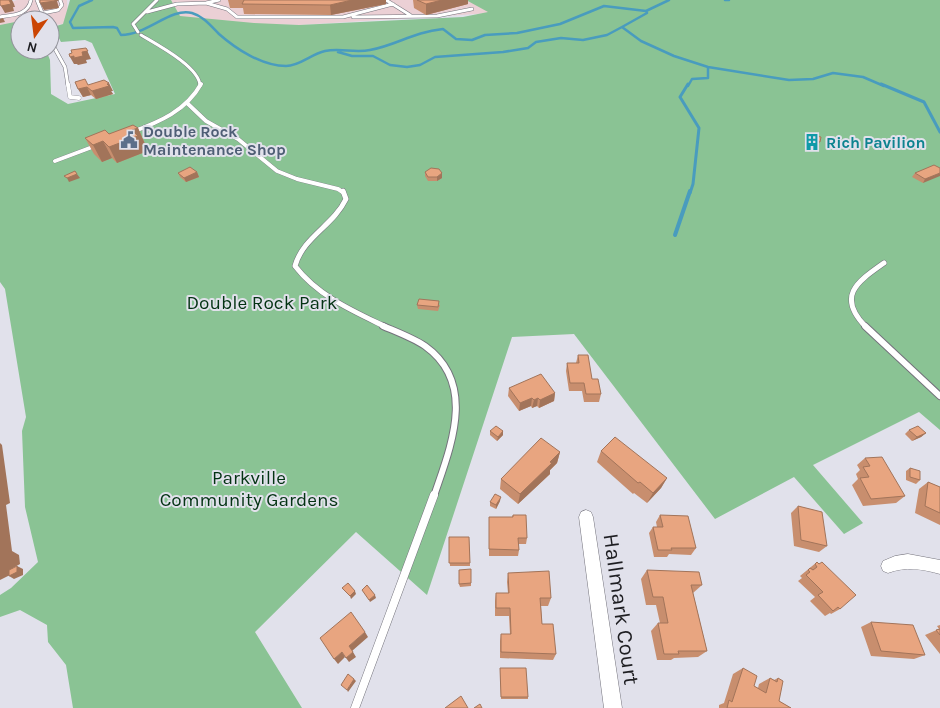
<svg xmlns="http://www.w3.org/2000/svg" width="940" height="708" font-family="Karla,sans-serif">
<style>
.commercial{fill:#ebd0d5}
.green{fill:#8ac394}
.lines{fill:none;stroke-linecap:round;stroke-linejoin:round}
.stream-far2{stroke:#499cbe;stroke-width:2.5}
.stream-far1{stroke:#499cbe;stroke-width:3}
.stream{stroke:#499cbe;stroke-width:4}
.service-far4-casing{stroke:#74737c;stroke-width:4}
.service-far3-casing{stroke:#74737c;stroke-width:4.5}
.service-far2-casing{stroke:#74737c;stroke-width:6}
.service-far1-casing{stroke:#74737c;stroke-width:8}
.service-casing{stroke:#74737c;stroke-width:9}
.minor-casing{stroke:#74737c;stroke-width:1}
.service-far4{stroke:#fff;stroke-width:3}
.service-far3{stroke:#fff;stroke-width:4}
.service-far2{stroke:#fff;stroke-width:5}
.service-far1{stroke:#fff;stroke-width:6}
.service{stroke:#fff;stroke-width:8}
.minor{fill:#fff;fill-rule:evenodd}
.wall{fill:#c88e6e}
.shaded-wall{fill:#a2745a}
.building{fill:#e8a580;stroke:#a2745a}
.labels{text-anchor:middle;stroke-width:4;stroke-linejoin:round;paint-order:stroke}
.far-service-label{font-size:16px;font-weight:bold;fill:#4e5e75;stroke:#e1e1eb;text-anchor:start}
.far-culture-label{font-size:16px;font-weight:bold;fill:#0d838f;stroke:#e1e1eb;text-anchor:start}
.park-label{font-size:19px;fill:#033313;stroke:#e1e1eb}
.near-street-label{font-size:22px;fill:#1e1e22;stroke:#e1e1eb}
</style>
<rect width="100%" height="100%" fill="#e1e1eb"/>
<!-- commercial -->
<path class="commercial" d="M17 0H67L68 23 50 26V20H20V31L0 34V5Z
M171 0H469L492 13 299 25 183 22Z"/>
<!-- green -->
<path class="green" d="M70 0H171L180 16 254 23 299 25 463 17 488 12 466 0H940V430L919 412 813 465 863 523 844 534 794 477 715 519 574 334 512 337 427 595 356 532 255 632 302 708H73L66 665 48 642 47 625 20 610 0 617V595L11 588 38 562 25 507 22 431 26 417 5 289 0 282V25L20 21V50H46L50 60 51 94 68 104 115 94 92 43 85 40 61 42 53 27 63 24Z"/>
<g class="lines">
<!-- stream-far2 -->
<path class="stream-far2" d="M92 0 79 6 70 22 73 28 113 27 117 28 121 35C147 35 171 7 192 13 203 16 211 26 219 34 236 49 262 66 286 66 300 66 311 54 325 51 340 48 355 53 370 50 397 45 413 32 443 29L456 39 472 40 485 35 517 33 560 24 604 6 646 11
M725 0H729
M646 11 647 13 622 27 641 41 674 56 708 67 789 80 813 79 833 73 863 77 884 86
M646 11 669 0
M338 52 352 56H373L390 65 407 67 420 65 435 57 503 52 528 48 536 42 561 38 583 40 607 35 622 27
M688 86 692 79 708 78V67"/>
<!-- stream-far1 -->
<path class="stream-far1" d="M688 84 680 97 699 128 693 184 690 193
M881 84 924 102 940 132"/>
<!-- stream -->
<path class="stream" d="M675 235 690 191"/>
<!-- service-far4 casing -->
<g class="service-far4-casing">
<path id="service-far4" d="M37 0 45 20
M386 0 410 15
M206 3 227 9 237 17H343L393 4
M147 12 177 4 206 3 219 0
M43 13 58 10 62 5 60 0
M0 17C13 15 28 15 31 0
M353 17 437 16 472 9
M138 32 133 24 157 0
M141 35C156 44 200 67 200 86
M50 40 65 67 68 86"/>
</g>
<!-- service-far3 casing -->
<g class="service-far3-casing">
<path id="service-far3" d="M68 84 70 97 79 98
M187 103 206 121 238 139 277 171 297 179 338 189 344 193
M132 132C159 122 186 111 201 84
M55 161 95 146"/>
</g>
<!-- service-far2 casing -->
<g class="service-far2-casing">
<path id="service-far2" d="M343 191 346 199C333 226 303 237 295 266 318 296 353 311 386 327
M866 327C836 296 857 282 884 263"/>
</g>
<!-- service-far1 casing -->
<g class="service-far1-casing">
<path id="service-far1" d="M383 326C397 332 413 338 425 346 478 384 450 448 434 496
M865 326 940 396"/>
</g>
<!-- service casing -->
<g class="service-casing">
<path id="service" d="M355 708 434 495"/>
</g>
<!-- minor casing -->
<g class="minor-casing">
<path id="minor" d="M586 510 591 512 593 517 622 708H604L579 517 581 512Z
M908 554 940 560V574C922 569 906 566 888 573L883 571 881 566 883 561 895 556Z"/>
</g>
<!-- service-far4 -->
<use href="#service-far4" class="service-far4"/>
<!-- service-far3 -->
<use href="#service-far3" class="service-far3"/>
<!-- service-far2 -->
<use href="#service-far2" class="service-far2"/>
<!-- service-far1 -->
<use href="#service-far1" class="service-far1"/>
<!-- service -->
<use href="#service" class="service"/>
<!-- minor -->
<use href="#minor" class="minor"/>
</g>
<!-- wall -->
<path class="wall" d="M228 0H386V4L331 15 244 14 243 8H230Z
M413 0H468V4L426 15 414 8Z
M75 82 113 91H111L113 94 96 99 91 95 83 97Z
M138 128 145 144 142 145 145 152 117 163 112 158 102 162 94 154 85 138Z
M808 134 820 142 818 146 805 143Z
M940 168 923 183 912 177 915 173Z
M197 172 199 177 186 182 180 177 178 173Z
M425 172 442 178 437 181H428L425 176Z
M417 305H440L438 311 418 309Z
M578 355 601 394 599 402H584L582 391H569L566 371 567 363H576Z
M509 388 555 393 554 401 539 408 537 406 532 408 531 406 519 411 508 396Z
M909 430 926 433 921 437 912 441 905 434Z
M490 431H503V435L497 441 490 435Z
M601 451 667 478 661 488 647 503 634 493 633 494 597 462Z
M560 452 557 463 550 470V474L518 504 500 489 501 479Z
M865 458 905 496 896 503 863 506 852 485 858 479 856 474 860 470 857 465Z
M910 468 920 480 916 484 906 480V471Z
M928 482 940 487V525L915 513 919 489Z
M500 501 496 509 490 506V502Z
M798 506 827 546 819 552 794 546 791 513Z
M513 515 527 538 526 544H518L519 550 518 556H489V517H512Z
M660 515 696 548 691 555 669 554 667 557H654L649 533 653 527H657L656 522Z
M449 537H469L470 566H450Z
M817 562 840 609 831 614 830 613 825 616 810 601 815 597 798 581 802 578 800 576Z
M471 569V586L460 587 459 584Z
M647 570 702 585 693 593 707 651 698 657 674 658 671 660H657L651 631 658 623H660L656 605H646L641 579Z
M508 573 551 598 548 606H541L542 624 556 654 553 660 500 658V641L501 634H510L509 616H495V601L496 593H508L507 582Z
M871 622 925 655 914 659 871 656 861 627Z
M940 625V654L925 635 939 629 937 626Z
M500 668 528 697V699H501Z
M743 668 754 686 758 688 759 684 770 678 774 680 778 678 779 701 791 708H719V705L724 703 733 674Z"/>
<!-- shaded-wall -->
<path class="shaded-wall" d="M9 0H12L14 4 15 7H13L14 11 5 13 1 6Z
M55 0H58L59 1H57L59 8 44 10 40 3Z
M352 0H386V4L331 15 330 5Z
M442 0H468V4L426 15V4Z
M3 18 5 22 0 23V19Z
M86 48 91 59 86 60 87 63 78 65 77 64H74L70 57 82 52Z
M109 83 113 91H111L113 94 96 99 92 91Z
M87 87 91 95 83 97 78 89Z
M138 128 145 144 142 145 145 152 117 163 109 147 132 130Z
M103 141 112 158 102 162 93 145Z
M197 172 199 177 186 182 184 178Z
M442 173V178L437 181V177Z
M940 173V176L923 183 925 179Z
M77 174 80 178 69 182 67 178Z
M555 393 554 401 539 408 540 400Z
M532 398 531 406 519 411 520 403Z
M538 398 537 406 532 408 534 400Z
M503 431V435L497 441 498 437Z
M926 433 921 437 912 441 917 437Z
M0 443 2 445 10 503 6 505 12 551 19 555 20 564 13 568 14 573 0 580Z
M560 452 557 463 550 470V474L518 504 520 494Z
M667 478 661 488 647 503 653 493Z
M501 497 500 501 496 509V505Z
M17 566 23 569V575L14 579 9 576Z
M355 591 356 594 351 599 350 596Z
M375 595 376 598 370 602 369 600Z
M365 632 368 637 352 651 349 646Z
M342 652 345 657 338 664 334 659Z
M353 652 356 657 349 662 346 658Z
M354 679 356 681 348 692 347 690Z"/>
<!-- building -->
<path class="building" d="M0 0H9L11 4 1 6 0 4Z
M40 0H55V1L40 3Z
M244 0H352L330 5 242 4Z
M417 0H442L426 4Z
M86 48 88 51 82 52 83 56 74 58V56L70 57 69 54 72 53 71 50Z
M85 79 88 85 104 80 109 83 107 84 109 86 92 91 87 87 78 89 75 82Z
M133 125 138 128 132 130 138 136 109 147 103 141 93 145 85 138 105 130 109 134Z
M808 134 821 137 820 142 807 139Z
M934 165 940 168V173L925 179 915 173Z
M190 167 197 172 184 178 178 173Z
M431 168 439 169 442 173 437 177H428L425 172Z
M75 171 77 174 67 178 64 176Z
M419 299 439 301 438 307 417 305Z
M578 355H588L592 379H598L601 394H586L584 383H570L567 363H579Z
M541 374 555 393 540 400 538 398 534 400 532 398 520 403 509 388Z
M496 426 503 431 498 437 490 431Z
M918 426 926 433 917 437 909 430Z
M615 437 667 478 653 493 640 482 638 483 601 451Z
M541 438 560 452 550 462 552 463 520 494 501 479Z
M882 457 905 496 871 499 860 478 869 477 863 467 870 466 865 458Z
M910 468 920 471V480L910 477Z
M928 482 940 487V513L925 506Z
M495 494 501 497 496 505 490 502Z
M798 506 822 512 827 546 801 540Z
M513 515H526L527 538H518L519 550 489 549V517H513Z
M660 515 688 516 696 548H671L672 550H658L653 527H663Z
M449 537H469L470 563H449Z
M817 562 819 564 822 562 856 595 840 609 838 607 833 611 818 595 823 592 806 575 810 572 808 570 810 568 813 570 817 567 815 564Z
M17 566V572L9 576V570Z
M471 569V583L459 584V570Z
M647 570 699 572 702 585H691L707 651H678L679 654H664L658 623H668L663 597H653Z
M549 571 551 598H540L542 624H553L556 654 501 652V634H511L510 608H496V593H509L508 573Z
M348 583 355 591 350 596 342 588Z
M367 585 375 595 369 600 362 590Z
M351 612 365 632 349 646 353 652 346 658 342 652 334 659 320 638Z
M871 622 913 625 925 655 881 651Z
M940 629V635L936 630Z
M500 668H526L528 697H501Z
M743 668 757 676 754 686 766 693 770 678 777 682 778 678 783 681 779 701 791 708H727L729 700 732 702Z
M348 674 354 679 347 690 341 685Z
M461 696 468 708H445Z
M480 704 482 708H474Z"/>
<!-- icons -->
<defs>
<g id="civic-bare" transform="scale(1.35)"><path d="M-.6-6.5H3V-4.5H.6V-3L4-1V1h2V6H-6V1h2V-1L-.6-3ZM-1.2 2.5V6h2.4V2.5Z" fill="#5c6f8a" stroke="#e1e1eb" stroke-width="2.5" paint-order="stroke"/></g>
<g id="building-bare" transform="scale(1.35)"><path d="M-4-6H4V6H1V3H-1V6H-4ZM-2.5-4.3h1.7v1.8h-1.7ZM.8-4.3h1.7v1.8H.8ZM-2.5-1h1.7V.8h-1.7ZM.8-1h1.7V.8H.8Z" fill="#0f9aa8" stroke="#e1e1eb" stroke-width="2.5" paint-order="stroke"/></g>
</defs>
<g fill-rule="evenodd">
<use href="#civic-bare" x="129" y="140"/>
<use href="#building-bare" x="812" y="142"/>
</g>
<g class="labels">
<!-- far-service labels -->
<g class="far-service-label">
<text x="143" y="137">Double Rock<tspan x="143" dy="18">Maintenance Shop</tspan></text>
</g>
<!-- far-culture labels -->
<g class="far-culture-label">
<text x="826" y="148">Rich Pavilion</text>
</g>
<!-- park labels -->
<g class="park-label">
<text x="262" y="309">Double Rock Park</text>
<text x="249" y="484">Parkville<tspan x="249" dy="22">Community Gardens</tspan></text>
</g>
<!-- near-street labels -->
<g class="near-street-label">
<text transform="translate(622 609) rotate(82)" y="8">Hallmark Court</text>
</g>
</g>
<!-- north arrow -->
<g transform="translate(35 35) rotate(194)"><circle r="24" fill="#e1e1eb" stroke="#93939b"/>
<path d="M0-4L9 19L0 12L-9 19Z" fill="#cb4503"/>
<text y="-8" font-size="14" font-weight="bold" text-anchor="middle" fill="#1e1e22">N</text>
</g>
</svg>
